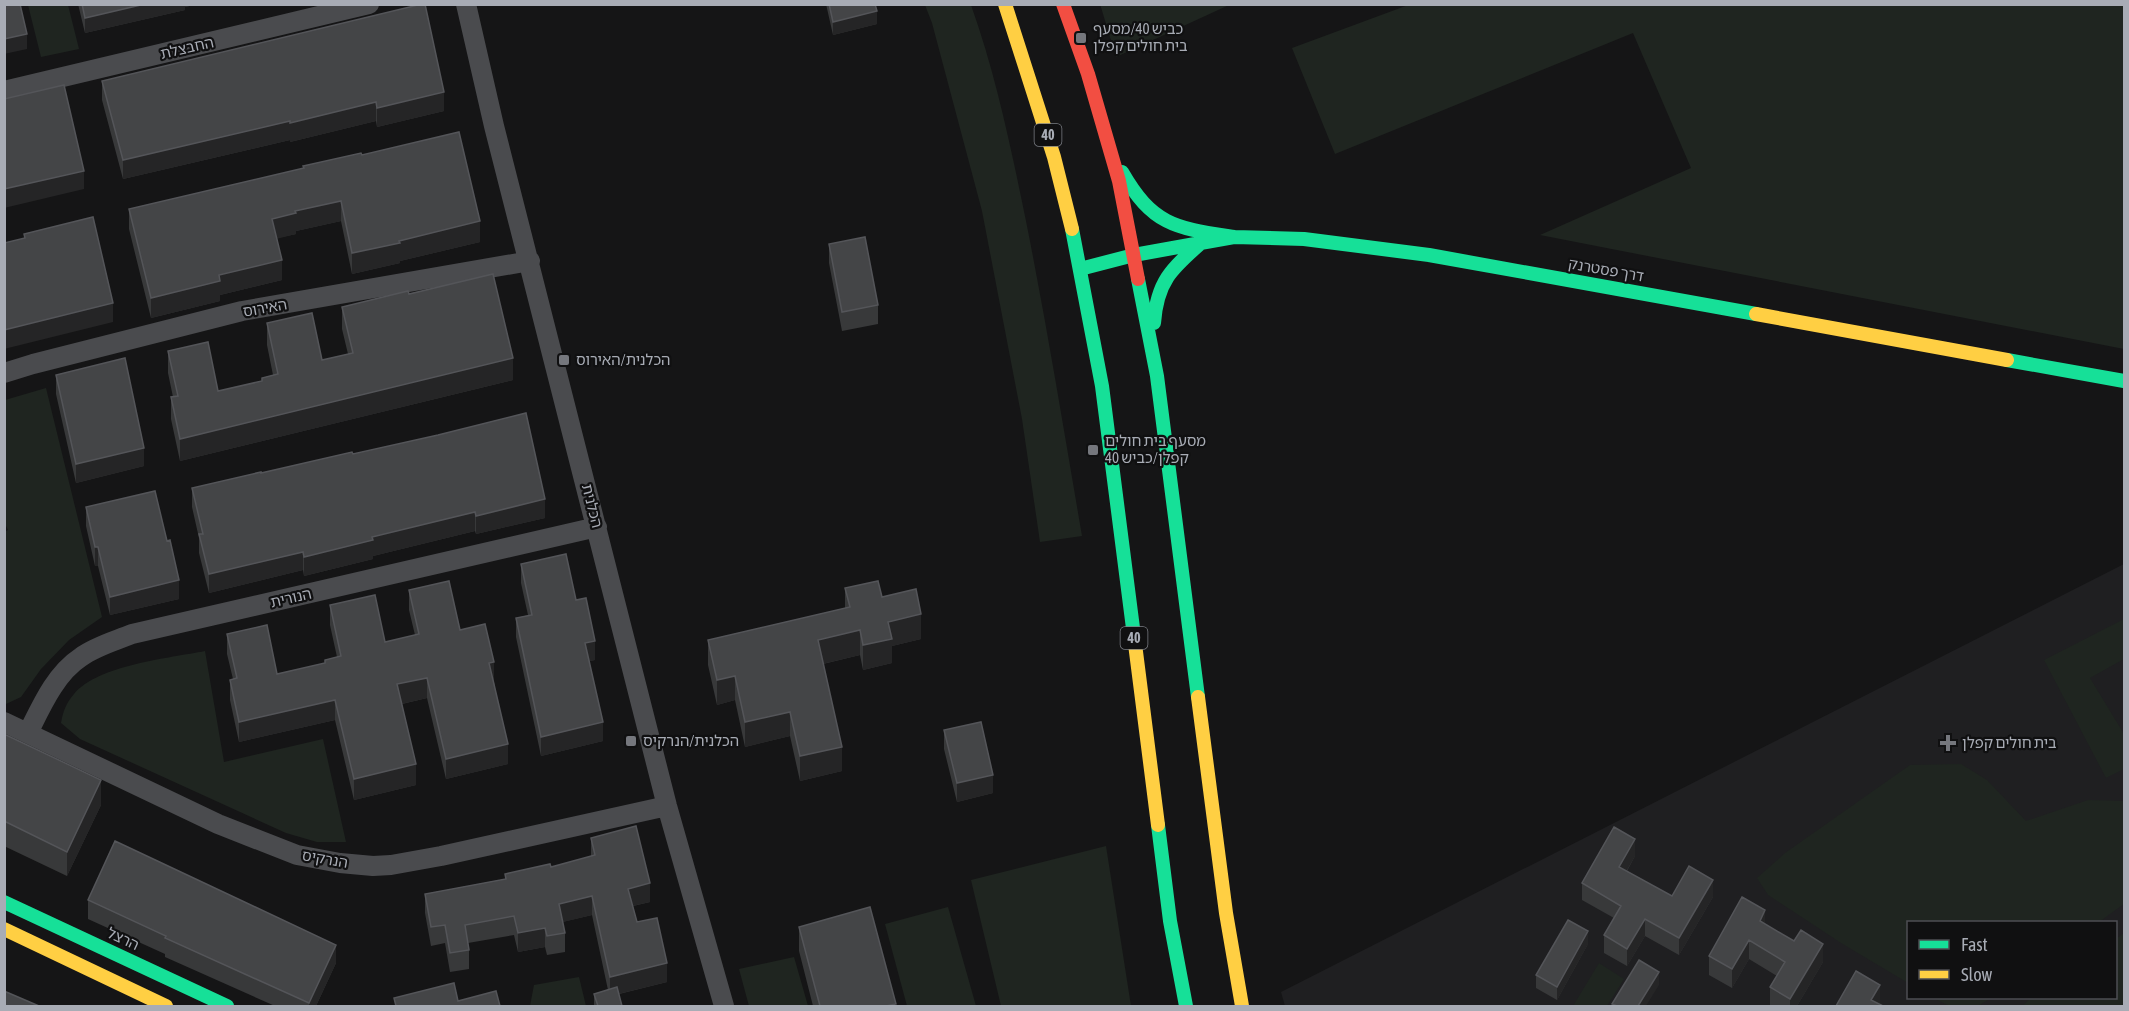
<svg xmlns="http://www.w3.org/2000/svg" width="2129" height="1011" font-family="'Asap Condensed','Noto Sans Hebrew',sans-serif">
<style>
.built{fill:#1f1f21;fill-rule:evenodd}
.green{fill:#1f2520}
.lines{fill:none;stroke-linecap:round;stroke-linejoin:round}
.street{stroke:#4a4b4e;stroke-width:20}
.fast{stroke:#16e098;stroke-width:14}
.slow{stroke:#ffcf43;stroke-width:14}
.jam{stroke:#f24e42;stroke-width:14}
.wall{fill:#38393a}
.shaded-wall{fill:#252526}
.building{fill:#444547;stroke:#545559;stroke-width:1.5}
.poi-dot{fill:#75777d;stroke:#101011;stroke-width:2}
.labels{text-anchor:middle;stroke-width:4.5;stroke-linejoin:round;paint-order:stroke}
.shield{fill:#101011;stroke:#7a7d84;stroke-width:1.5}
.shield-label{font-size:14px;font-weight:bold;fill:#a8acb5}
.poi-label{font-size:15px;fill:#a8acb5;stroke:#101011;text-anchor:start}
.street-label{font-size:15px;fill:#a8acb5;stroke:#101011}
</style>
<rect width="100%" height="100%" fill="#151516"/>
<!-- built -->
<path class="built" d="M2124 564V1006H1285L1281 992ZM1908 922H2116V998H1908Z"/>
<!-- green -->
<path class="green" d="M1100 4H1229V5L1116 57Z
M1411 4 2124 5V349L1540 235 1691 168 1633 33 1335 154 1292 48Z
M28 5H68L79 49 41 57Z
M925 5H971C996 75 1011 148 1026 221 1047 326 1064 431 1082 536L1040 542 1022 419 982 211 932 23Z
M46 388 102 617 69 640 41 669 21 697 6 704 4 703V532L8 530 4 522 5 400Z
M2124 619V659L2090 678 2124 734V769L2106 778 2044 660Z
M205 651 224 762 323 739 346 842H317L286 833 80 739 61 723C63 712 66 703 74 694 98 665 170 658 205 651Z
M1961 764 1987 780 2026 821 2088 800 2124 801V904L2099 922H1908V983L1841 943 1768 895 1757 878 1785 853 1910 765Z
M1106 846 1131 1006H1001L971 880Z
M948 907 976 1006H907L885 924Z
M2124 933V1006H2022L2031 998H2116V939Z
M794 957 808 1006H749L739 969Z
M1599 963 1624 979 1607 1006H1573Z
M579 977 586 1006H530L534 985Z
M1934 998H1991L1978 1006H1949Z"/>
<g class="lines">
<!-- street -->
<path class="street" d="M466 4 494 126 667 806 724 1006
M4 91 369 4
M4 373 33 364 242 311 530 261
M4 722 218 824 297 855 340 863 373 866 391 865 441 856 667 806
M28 733C41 707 55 674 81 657 96 646 115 641 132 634L597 527"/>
<!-- fast -->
<path class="fast" d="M1122 172C1153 226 1176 228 1234 237
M1072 229 1102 386 1134 636
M1080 269 1134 255 1234 237 1304 239 1429 255 1756 314
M1138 279 1157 376 1198 697
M1154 323C1157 282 1171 269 1201 243
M2007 360 2124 381
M1158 825 1170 921 1186 1006
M4 902 227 1006"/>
<!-- slow -->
<path class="slow" d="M1005 4 1054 157 1072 229
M1756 314 2007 360
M1134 636 1158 825
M1198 697 1226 913 1242 1006
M4 929 166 1006"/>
<!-- jam -->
<path class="jam" d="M1063 4 1088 74 1119 181 1138 279"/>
</g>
<!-- wall -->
<path class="wall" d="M78 4H198L185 7V10L85 33Z
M422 4 444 111 377 127 376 121 290 142V140L123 179 102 100V81Z
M826 4H875L877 24 833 35Z
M362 155 480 242 400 261V263L352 274 341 221 296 231V234L277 238 282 280 220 295V301L151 318 129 229V209Z
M829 244 878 305V324L842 331 829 263Z
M409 294 513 380 180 461 171 419V397H173L168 373V351L218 391 262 381V378L273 375 267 345V323L322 360 348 354 342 329V307Z
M56 375 144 466 76 483 56 394Z
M353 454 545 518 476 534 475 531 373 556V559L304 576 303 570 209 593 199 553V538L192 507V488Z
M86 507 179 599 110 615 98 566H95L86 526Z
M521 564 576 600 595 660 589 661 603 741 541 756 516 637V618L528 615 521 583Z
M845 588 882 597 921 639 892 646V663L863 670 860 655 823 664 842 771 800 781 790 736 745 747 735 700 717 705 708 665V640L845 608Z
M409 590 460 630 494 682 508 764 446 779 427 698 402 704 416 785 354 800 335 720 239 742 230 700V680L233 679 227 654V634L277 674 325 663V660L337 657 330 625V605L385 642 415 635 409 610Z
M944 730 993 793 957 802 944 749Z
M4 734 101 805 67 876 4 846Z
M591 838 650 902 633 906 637 922 667 982 619 994 622 1006H594V994L608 990 592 915 562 922 565 933V952L547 955 545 947 518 952 514 935 468 943 469 950V969L450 972 445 943 431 946 425 913V894L505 879V874L551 867 591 856Z
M1635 856 1627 871 1672 896 1713 897 1679 955 1645 936 1627 966 1604 953V935L1614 918 1582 900V883Z
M88 900 336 963 316 1006H275L165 957V954L88 919Z
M1765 924 1823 962 1797 1006H1770V987L1777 976 1749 959 1732 988 1709 975V956Z
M799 927 896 1006H813L799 951Z
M1588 944 1557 1000 1536 988V975Z"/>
<!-- shaded-wall -->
<path class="shaded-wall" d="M145 4H198L185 7V10L85 33V18Z
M877 11V24L833 35V22Z
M27 34V49L4 54V39Z
M444 92V111L377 127V108Z
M376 102V121L290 142V123Z
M290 121V140L123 179V160Z
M84 171V189L4 208V189Z
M341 201V221L296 231V234L272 240V219L295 211Z
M480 221V242L400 261V263L352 274V253Z
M282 260V280L220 295V301L151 318V298L219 275Z
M113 303V322L4 349V330Z
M513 358V380L180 461V439Z
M144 448V466L76 483V464Z
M545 499V518L476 534V516Z
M475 512V531L373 556V559L304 576V557L372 537Z
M95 547H98V566H95Z
M303 552V570L209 593V574Z
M179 580V599L110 615V597Z
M921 614V639L892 646V663L863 670V645L888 622Z
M860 630V655L818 665V640Z
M595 641V660L585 662V643Z
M494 662V682L489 663Z
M735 676V700L717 705V680Z
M427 678V698L397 705V684Z
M335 700V720L239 742V722Z
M790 712V736L745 747V722Z
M603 722V741L541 756V737Z
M508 744V764L446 779V759Z
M842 747V771L800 781V756Z
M416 764V785L354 800V779Z
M993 775V793L957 802V783Z
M101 780V805L67 876V852Z
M1635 839V856L1619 884V867Z
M1713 880V897L1679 955V938Z
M650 883V902L628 907V889Z
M592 896V915L559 923V904Z
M1765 910V929L1760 921Z
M1645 919V936L1627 966V949Z
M545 928V947L518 952V933Z
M1588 931V944L1557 1000V987Z
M1749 940V959L1732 988V969Z
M1823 944V962L1797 1006H1790V999Z
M336 945V963L316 1006H309V1003Z
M667 963V982L610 996V977Z
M1659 972V985L1646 1006H1638Z
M1880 985V1003L1878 1006 1871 1000Z"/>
<!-- building -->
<path class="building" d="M4 4H20L27 34 4 39Z
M82 4H145L85 18Z
M422 4H425L444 92 377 108 376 102 290 123V121L123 160 102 81Z
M829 4H875L877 11 833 22Z
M64 85 84 171 4 189V99Z
M459 132 480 221 399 241 400 243 352 253 341 201 295 211 296 213 272 219 282 260 219 275 220 281 151 298 129 209 304 168 303 166 361 153 362 155Z
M93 217 113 303 4 330V243L25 238 24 234Z
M865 237 878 305 842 312 829 244Z
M493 274 513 358 180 439 171 397 178 396 168 351 208 342 218 391 262 381V378L278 374 267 323 312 313 322 360 353 353 342 307 408 291 409 294Z
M125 358 144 448 76 464 56 375Z
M526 413 545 499 476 516 475 512 372 537 373 540 304 557 303 552 209 574 199 534H203L192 488 261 472V473L352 452 353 454 438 435Z
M155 491 167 541 170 540 179 580 110 597 98 547H95L86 507Z
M566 554 576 600 586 598 595 641 585 643 603 722 541 737 516 618 532 615 521 564Z
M449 581 460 630 485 624 494 662 489 663 508 744 446 759 427 678 397 684 416 764 354 779 335 700 239 722 230 680 237 678 227 634 267 625 277 674 325 663V660L341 656 330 605 375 595 385 642 419 634 409 590Z
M878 581 882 597 916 589 921 614 888 622 892 639 863 645 860 630 818 640 842 747 800 756 790 712 745 722 735 676 717 680 708 640 850 607 845 588Z
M981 722 993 775 957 783 944 730Z
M4 734 101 780 67 852 4 821Z
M636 826 650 883 628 889 637 922 657 918 667 963 610 977 592 896 559 904 565 933 547 936 545 928 518 933 514 916 465 925 469 950 450 953 445 925 431 927 425 894 506 879 505 874 550 864 551 867 595 855 591 838Z
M1614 827 1635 839 1619 867 1672 896 1689 866 1713 880 1679 938 1645 919 1627 949 1604 935 1621 906 1582 883Z
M115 841 336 945 309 1003 165 938 166 936 88 900Z
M1742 897 1765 910 1760 921 1794 941 1801 930 1823 944 1790 999 1770 987 1785 962 1749 940 1732 969 1709 956Z
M870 907 896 1004 886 1006H820L799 927Z
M1568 920 1588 931 1557 987 1536 975Z
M1639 960 1659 972 1638 1006H1617L1612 1004Z
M1856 971 1880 985 1871 1000 1883 1006H1836Z
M454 983 458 1001 496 991 500 1006H396L394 998Z
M617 987 622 1006H598L594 994Z
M4 991 39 1006H4Z"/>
<!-- markers -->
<g class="poi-dot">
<rect x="1075" y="32" width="12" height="12" rx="3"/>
<rect x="558" y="354" width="12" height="12" rx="3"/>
<rect x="1087" y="444" width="12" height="12" rx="3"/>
<rect x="625" y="735" width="12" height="12" rx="3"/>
<path d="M1945 734h6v6h6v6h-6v6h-6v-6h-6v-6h6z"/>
</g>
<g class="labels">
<!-- shield labels -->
<g class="shield">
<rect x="1034.5" y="124" width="27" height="22" rx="4.5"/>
<rect x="1120.5" y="627" width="27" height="22" rx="4.5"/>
</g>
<g class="shield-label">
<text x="1048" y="140">40</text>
<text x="1134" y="643">40</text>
</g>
<!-- poi labels -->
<g class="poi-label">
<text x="1093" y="34">כביש 40/מסעף<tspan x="1093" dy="17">בית חולים קפלן</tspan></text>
<text x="576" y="365">הכלנית/האירוס</text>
<text x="1105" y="446">מסעף בית חולים<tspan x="1105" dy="17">קפלן/כביש 40</tspan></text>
<text x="643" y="746">הכלנית/הנרקיס</text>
<text x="1962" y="748">בית חולים קפלן</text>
</g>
<!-- street labels -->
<g class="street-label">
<text transform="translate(187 48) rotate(-13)" y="5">החבצלת</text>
<text transform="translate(1606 270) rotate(10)" y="5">דרך פסטרנק</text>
<text transform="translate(265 308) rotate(-10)" y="5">האירוס</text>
<text transform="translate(592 506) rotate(76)" y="5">הכלנית</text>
<text transform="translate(291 598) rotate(-13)" y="5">הנורית</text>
<text transform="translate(325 859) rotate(10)" y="5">הנרקיס</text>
<text transform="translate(123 939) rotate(25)" y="5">הרצל</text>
</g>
</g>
<!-- border -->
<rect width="2129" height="1011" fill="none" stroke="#a8acb5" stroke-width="12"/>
<!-- legend -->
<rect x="1907" y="921" width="210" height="78" fill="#101011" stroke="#4d4e53" stroke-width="1.5"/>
<rect x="1919" y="940" width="30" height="9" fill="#16e098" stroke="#4d4e53" stroke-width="1.5"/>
<text x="1961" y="951" font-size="18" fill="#a8acb5">Fast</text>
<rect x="1919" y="970" width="30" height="9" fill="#ffcf43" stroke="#4d4e53" stroke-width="1.5"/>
<text x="1961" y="981" font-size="18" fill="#a8acb5">Slow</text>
</svg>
